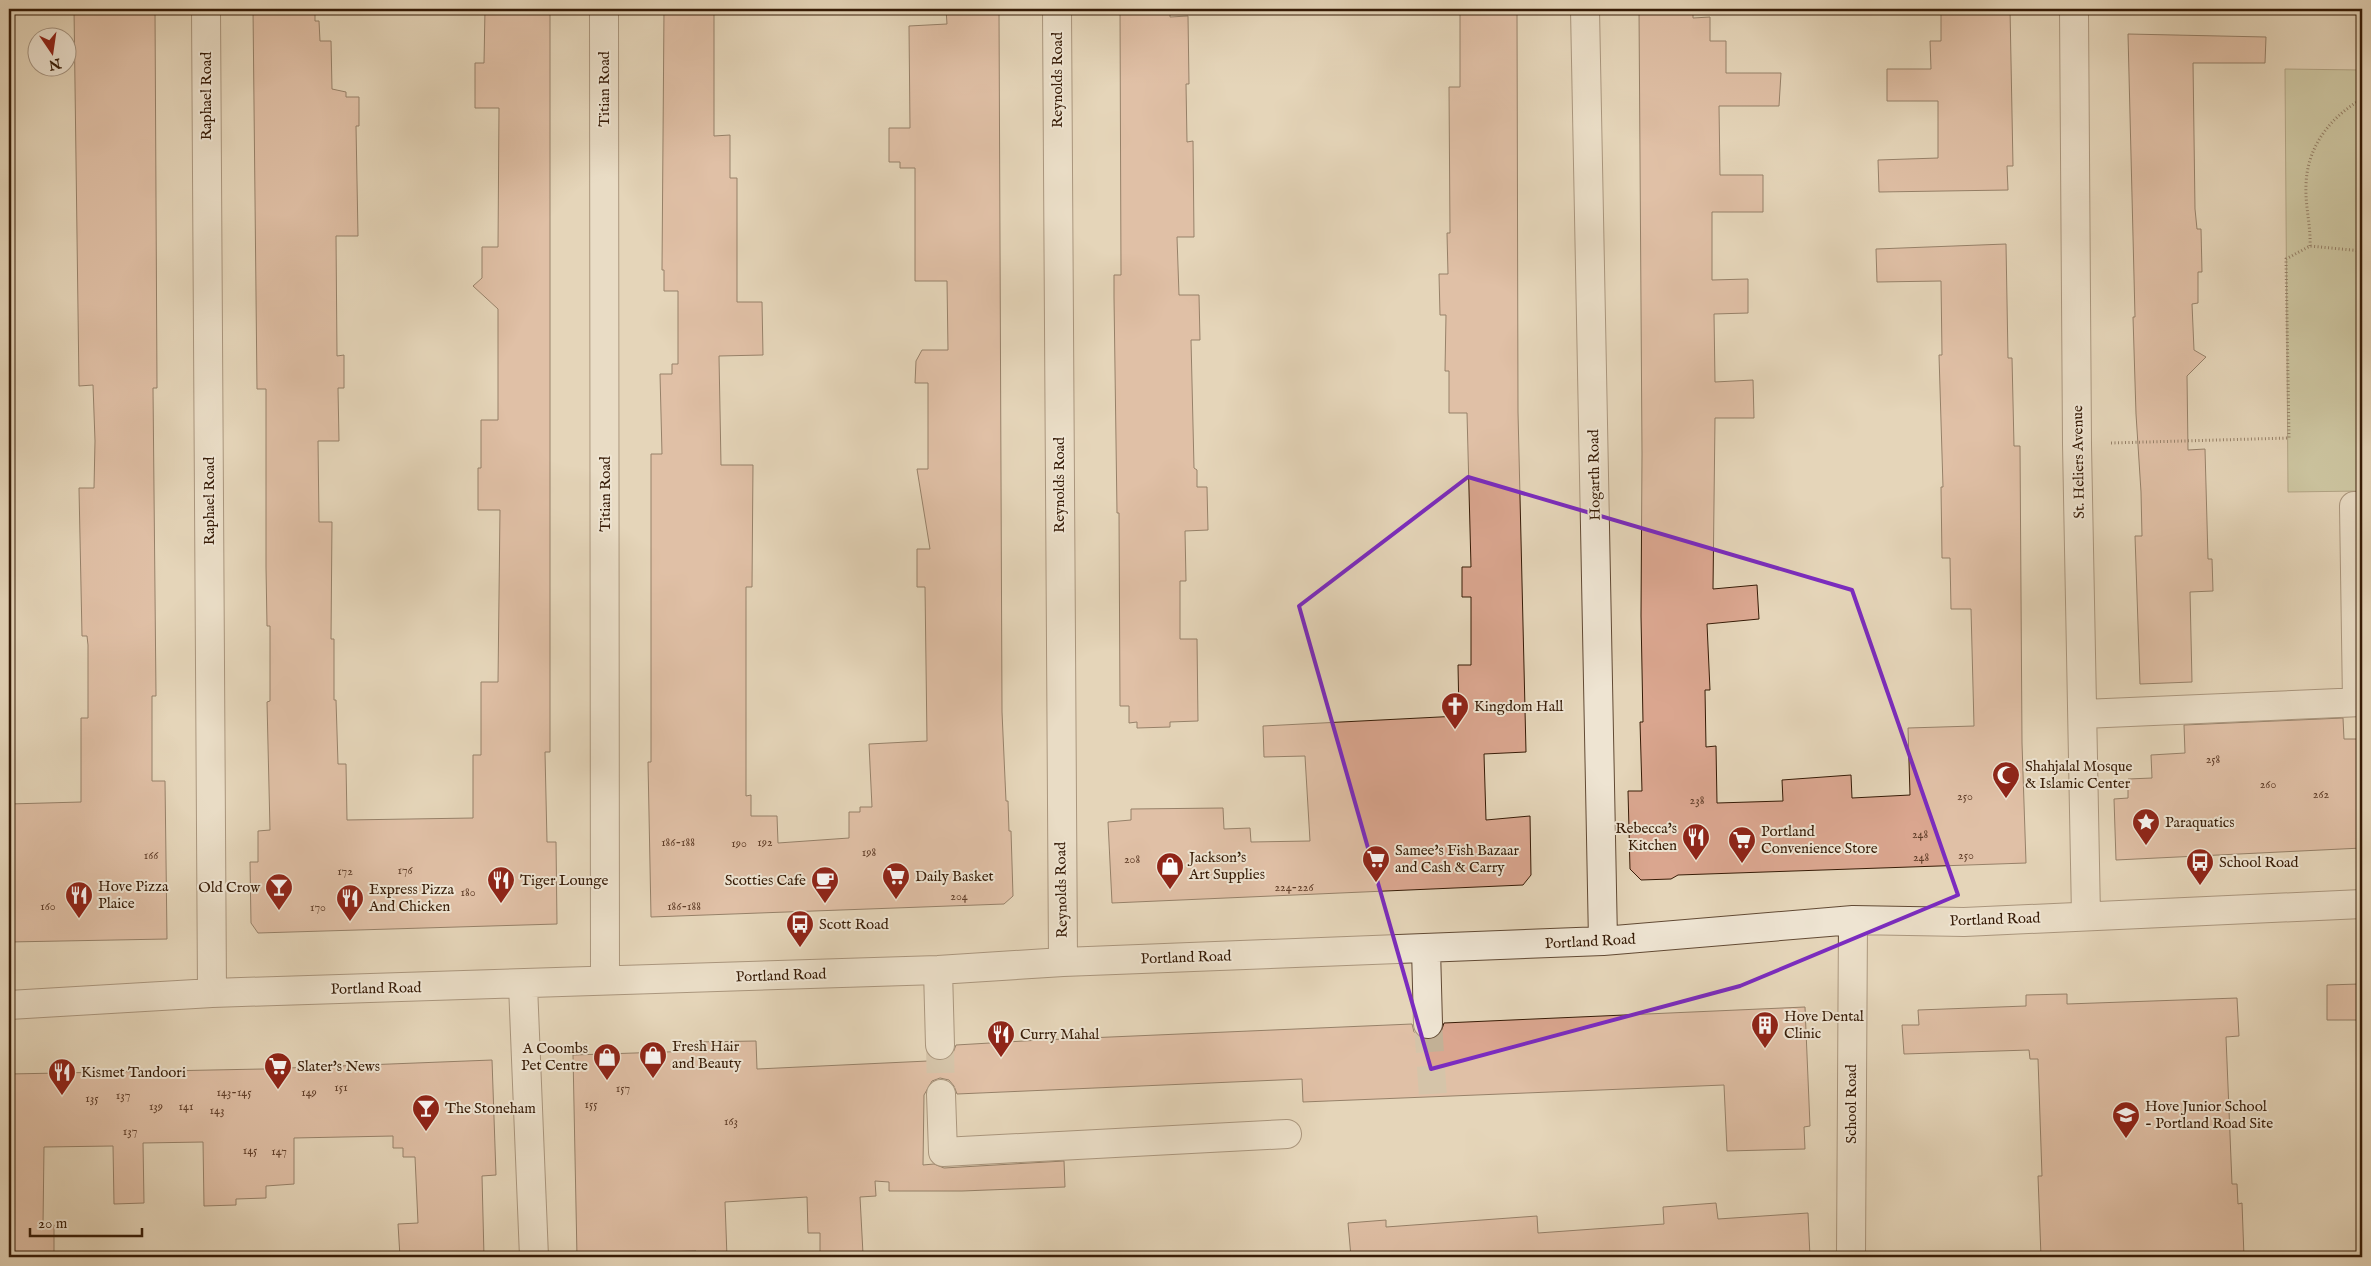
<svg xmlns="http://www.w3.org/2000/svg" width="2371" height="1266" font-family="'IM FELL English',serif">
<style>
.green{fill:#b6bd8e;stroke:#766c4a}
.building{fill:#daa68f;stroke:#371c07}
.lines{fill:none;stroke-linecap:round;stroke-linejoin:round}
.minor-tunnel{stroke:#c2b095;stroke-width:28;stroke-dasharray:28 14;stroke-linecap:butt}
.minor-casing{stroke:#624a34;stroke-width:30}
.path{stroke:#371c07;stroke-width:3;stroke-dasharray:1 2.5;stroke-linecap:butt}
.minor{stroke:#eee4d2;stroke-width:28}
.marked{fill:none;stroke:#7b2cbf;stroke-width:4;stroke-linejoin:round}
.labels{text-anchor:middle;stroke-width:4;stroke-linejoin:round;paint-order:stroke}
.number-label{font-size:12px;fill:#603e29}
.street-label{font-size:15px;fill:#371c07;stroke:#eee4d2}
.poi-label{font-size:15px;fill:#371c07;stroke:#eee4d2;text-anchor:start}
</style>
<rect width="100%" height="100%" fill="#e5d5b9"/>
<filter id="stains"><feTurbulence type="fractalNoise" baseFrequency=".004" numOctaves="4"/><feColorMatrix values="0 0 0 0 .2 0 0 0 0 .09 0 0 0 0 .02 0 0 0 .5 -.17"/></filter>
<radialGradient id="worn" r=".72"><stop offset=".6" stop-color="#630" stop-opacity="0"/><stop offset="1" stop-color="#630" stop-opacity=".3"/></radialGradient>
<!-- green -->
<path class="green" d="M2285 69 2362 70V491L2288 492Z"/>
<!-- building -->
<path class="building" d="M74 9H155L157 388H153L156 696H152V781H165L167 939 9 942V893H12L9 804 81 802V718H88V645L87 636H82L79 488H94L95 441 93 385 79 386Z
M253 9H315V21H319L320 41H331L332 89 346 92V97H359V126H356L358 236H336L337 356 344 355V388H338L339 441H318L319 522H332L331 639H334V700H336L338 764H346L347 820 473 818V755H481V682H498L500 510H478V468H481V420H498V309L473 286 482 278V247H498L499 108H475V63H484L485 9H550V752H545L547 842H556L557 924 258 933 251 923 250 862H258V831L270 830 267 702 270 701V626H267L266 567V389H257Z
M664 9H714V136L730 135V178H737V302H762L763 355 719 356 721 465H753L752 587H746V796L751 795V816H777L778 843 849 838V812H860V807H872L869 744 927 741 925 587H917V549H930L917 469H928V383H915L916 361 922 350H948L947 281H915V168H900V162H889V128H910L909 26 947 24 946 9H999L1002 712 1006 801H1008L1009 831H1011L1013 896 1004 904 651 917 648 762H651V454H662L660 374H672V364H678V291H664V270H662Z
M1120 9H1170V17L1188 16 1189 84H1186L1187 142 1193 141 1194 237H1177L1179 295H1199L1200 340H1191L1194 468 1197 470V487H1207L1208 530 1185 531 1186 581H1180V639H1197L1198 721 1170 722V727L1137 728V722L1129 723V706H1120L1119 513H1117L1114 297V275H1121Z
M1460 9H1517L1518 412 1526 752 1484 754 1486 820 1530 816 1531 875 1523 885 1112 903 1108 822 1131 820V809L1223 808 1224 829 1250 828 1251 842 1310 841 1305 756 1264 757 1263 726 1459 716 1458 665H1471V597H1462V567H1471L1467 413H1449V371H1445L1446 315H1440L1439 274H1448L1447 233H1450L1449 87H1460Z
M1639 9H1693V18L1710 17V41H1726V73H1781L1779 106H1719L1720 175H1763V212H1712V280L1748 279V313L1714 314 1715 382 1753 380 1754 418H1715L1713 589 1757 585 1759 619 1707 624 1710 690H1705L1706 747 1716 746 1717 803 1783 801 1782 780 1851 775 1852 798 1910 795 1908 728 1974 726 1971 609H1951L1950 558H1942L1941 487H1943L1939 355H1942L1941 281 1877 282 1876 249 2006 244 2008 358H2012L2014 446H2020L2022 743 2026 863 1678 875 1671 879 1641 880 1630 869 1628 791H1642L1640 722H1643L1641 616 1642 454Z
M1941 9H2010L2013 166H2007L2008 190 1879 192 1878 160 1938 158V101H1887V69H1931L1930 41H1941Z
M2128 34 2266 37 2265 63H2193L2195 209 2197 229H2201L2202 272H2198V303L2192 304 2194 350 2206 357 2187 376 2188 450 2205 449 2208 559H2212L2213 591 2190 592 2192 682 2140 684 2135 536H2142L2141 492 2136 414 2133 317H2135Z
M2343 718 2344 739H2362V848L2116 860 2114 799 2128 798V779L2152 778 2151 755 2185 753 2184 725Z
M2359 984 2360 1020H2327V985Z
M2067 994V1004L2237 998 2239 1036 2226 1037 2232 1184H2237L2238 1204 2242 1203 2244 1257H2041L2038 1176H2042L2038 1059H2030L2029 1050 1904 1054 1902 1025H1919L1918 1010 2026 1006V995Z
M1805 1007 1810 1126 1804 1127 1805 1149 1727 1151 1724 1085 1303 1102 1302 1079 957 1094 954 1086 949 1080 940 1078 932 1081 924 1095 923 1165 934 1164 944 1168 1064 1161 1065 1187 962 1191H889V1182L875 1181 876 1196 860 1197 863 1254 820 1255V1233H808L807 1197 725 1202 727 1257H696V1251L622 1253 623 1257H577L573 1055 696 1051V1042L756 1041 757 1069 928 1061V1054L933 1059 941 1061 949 1058 953 1053 956 1045 1041 1040 1412 1024 1414 1032 1420 1037 1429 1040 1437 1037 1441 1032 1444 1023Z
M492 1060 496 1175 482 1176 484 1257H400L398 1224 418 1223 415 1157H403V1148H393V1136L294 1138V1184L266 1186V1198L236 1199V1205L204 1206 203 1142 143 1143 144 1203 114 1204 113 1146 44 1147 43 1225H54V1257H9V1074L263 1069Z
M1716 1203 1718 1219 1808 1213 1810 1257H1351L1348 1223 1386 1220V1227L1537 1216 1538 1233 1664 1224 1663 1207Z"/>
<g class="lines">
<!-- minor-tunnel -->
<path class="minor-tunnel" d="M1428 1024 1433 1097
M940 1045 941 1094"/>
<!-- minor casing -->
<g class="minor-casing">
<path id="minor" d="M206 9 212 993
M604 9 605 980
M1057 9 1063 962
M1585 9 1603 941
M2074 9 2077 444 2086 916
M2357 702 2354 506H2362
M2083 714 2362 702
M1426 949 1428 1024
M938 970 940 1045
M523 985 534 1257
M9 1005 212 993 938 970 1063 962 1603 941 1853 920 1964 922 2362 904
M941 1094 943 1152 1287 1134
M1851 1257 1853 920"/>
</g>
<!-- path -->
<path class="path" d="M2310 246C2311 226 2305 206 2306 185 2307 147 2330 117 2362 99
M2111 443 2289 438 2286 259 2310 246 2362 251"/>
<!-- minor -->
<use href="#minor" class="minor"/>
</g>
<!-- marked area -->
<path d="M0 0H2371V1266H0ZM1468 477 1852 590 1958 895 1740 986 1431 1069 1299 606Z" fill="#e5d5b9" fill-opacity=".55" fill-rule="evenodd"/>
<path class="marked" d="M1468 477 1852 590 1958 895 1740 986 1431 1069 1299 606Z"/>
<!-- icons -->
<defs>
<g id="church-pin" transform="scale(1.4375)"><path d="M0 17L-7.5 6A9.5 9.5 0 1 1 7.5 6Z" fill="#8f2418" stroke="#eee4d2"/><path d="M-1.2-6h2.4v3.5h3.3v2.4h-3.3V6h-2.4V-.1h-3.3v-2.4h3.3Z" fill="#fff"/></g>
<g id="mosque-pin" transform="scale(1.4375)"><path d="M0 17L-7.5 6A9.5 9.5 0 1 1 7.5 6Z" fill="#8f2418" stroke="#eee4d2"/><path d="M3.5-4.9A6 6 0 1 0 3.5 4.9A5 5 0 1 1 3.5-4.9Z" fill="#fff"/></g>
<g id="sight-pin" transform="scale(1.4375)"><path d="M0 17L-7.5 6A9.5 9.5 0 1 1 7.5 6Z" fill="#8f2418" stroke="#eee4d2"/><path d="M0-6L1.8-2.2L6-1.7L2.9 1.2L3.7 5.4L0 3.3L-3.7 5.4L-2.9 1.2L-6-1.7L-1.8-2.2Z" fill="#fff"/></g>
<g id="restaurant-pin" transform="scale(1.4375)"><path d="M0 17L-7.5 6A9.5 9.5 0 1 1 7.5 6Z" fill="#8f2418" stroke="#eee4d2"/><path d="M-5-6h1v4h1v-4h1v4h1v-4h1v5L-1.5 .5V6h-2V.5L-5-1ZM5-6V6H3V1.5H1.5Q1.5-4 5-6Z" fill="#fff"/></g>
<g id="supermarket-pin" transform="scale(1.4375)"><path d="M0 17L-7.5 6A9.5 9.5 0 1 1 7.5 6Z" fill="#8f2418" stroke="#eee4d2"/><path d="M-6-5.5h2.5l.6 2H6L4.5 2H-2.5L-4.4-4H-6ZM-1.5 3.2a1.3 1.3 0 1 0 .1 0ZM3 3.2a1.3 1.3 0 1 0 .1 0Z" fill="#fff"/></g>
<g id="bus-pin" transform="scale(1.4375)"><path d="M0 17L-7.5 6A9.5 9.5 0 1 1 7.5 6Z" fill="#8f2418" stroke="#eee4d2"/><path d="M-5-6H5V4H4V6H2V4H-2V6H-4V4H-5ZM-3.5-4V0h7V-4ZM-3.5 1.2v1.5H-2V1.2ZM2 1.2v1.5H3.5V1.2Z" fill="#fff"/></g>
<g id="shop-pin" transform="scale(1.4375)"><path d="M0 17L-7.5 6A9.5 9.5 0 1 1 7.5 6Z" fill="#8f2418" stroke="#eee4d2"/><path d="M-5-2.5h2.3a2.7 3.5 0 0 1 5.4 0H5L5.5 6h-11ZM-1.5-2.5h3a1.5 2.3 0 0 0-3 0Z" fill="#fff"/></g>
<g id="cafe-pin" transform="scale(1.4375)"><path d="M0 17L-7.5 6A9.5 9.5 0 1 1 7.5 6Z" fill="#8f2418" stroke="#eee4d2"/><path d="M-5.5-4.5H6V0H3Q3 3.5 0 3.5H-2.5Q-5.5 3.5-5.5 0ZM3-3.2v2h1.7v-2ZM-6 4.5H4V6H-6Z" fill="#fff"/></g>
<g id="bar-pin" transform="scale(1.4375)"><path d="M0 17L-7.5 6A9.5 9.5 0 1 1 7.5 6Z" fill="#8f2418" stroke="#eee4d2"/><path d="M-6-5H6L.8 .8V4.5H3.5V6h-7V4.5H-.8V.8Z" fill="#fff"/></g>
<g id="building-pin" transform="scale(1.4375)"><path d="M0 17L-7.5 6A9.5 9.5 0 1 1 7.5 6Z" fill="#8f2418" stroke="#eee4d2"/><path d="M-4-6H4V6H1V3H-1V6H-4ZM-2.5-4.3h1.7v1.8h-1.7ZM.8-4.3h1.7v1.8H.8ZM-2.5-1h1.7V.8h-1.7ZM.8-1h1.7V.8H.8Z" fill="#fff"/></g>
<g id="school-pin" transform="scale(1.4375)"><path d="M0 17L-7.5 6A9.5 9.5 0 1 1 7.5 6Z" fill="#8f2418" stroke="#eee4d2"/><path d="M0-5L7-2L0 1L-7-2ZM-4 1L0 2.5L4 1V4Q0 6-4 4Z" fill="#fff"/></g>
</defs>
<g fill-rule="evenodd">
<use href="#church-pin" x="1455" y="706"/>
<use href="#mosque-pin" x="2006" y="775"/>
<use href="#sight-pin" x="2146" y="822"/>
<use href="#restaurant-pin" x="1696" y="837"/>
<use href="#supermarket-pin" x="1742" y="840"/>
<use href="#supermarket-pin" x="1376" y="859"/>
<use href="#bus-pin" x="2200" y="862"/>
<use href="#shop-pin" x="1170" y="866"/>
<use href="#supermarket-pin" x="896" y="876"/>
<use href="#restaurant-pin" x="501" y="880"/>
<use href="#cafe-pin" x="825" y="880"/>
<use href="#bar-pin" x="279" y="887"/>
<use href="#restaurant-pin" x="79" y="895"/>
<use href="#restaurant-pin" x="350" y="898"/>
<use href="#bus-pin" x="800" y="924"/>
<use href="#building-pin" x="1765" y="1025"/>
<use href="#restaurant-pin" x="1001" y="1034"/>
<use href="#shop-pin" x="653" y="1055"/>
<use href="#shop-pin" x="607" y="1057"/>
<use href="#supermarket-pin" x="278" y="1066"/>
<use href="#restaurant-pin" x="62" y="1072"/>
<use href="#bar-pin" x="426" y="1108"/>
<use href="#school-pin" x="2126" y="1115"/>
</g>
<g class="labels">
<!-- number labels -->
<g class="number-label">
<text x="2213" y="763">258</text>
<text x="2268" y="788">260</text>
<text x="2321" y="798">262</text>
<text x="1965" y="800">250</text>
<text x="1697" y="804">238</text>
<text x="1920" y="838">248</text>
<text x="678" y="846">186-188</text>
<text x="765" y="846">192</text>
<text x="739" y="847">190</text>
<text x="869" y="856">198</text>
<text x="151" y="859">166</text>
<text x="1966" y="859">250</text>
<text x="1921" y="861">248</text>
<text x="1132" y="863">208</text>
<text x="405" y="874">176</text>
<text x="345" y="875">172</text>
<text x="1294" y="891">224-226</text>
<text x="468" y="896">180</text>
<text x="959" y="900">204</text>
<text x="48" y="910">160</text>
<text x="684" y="910">186-188</text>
<text x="318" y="911">170</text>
<text x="341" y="1091">151</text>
<text x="623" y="1092">157</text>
<text x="234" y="1096">143-145</text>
<text x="309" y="1096">149</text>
<text x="123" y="1099">137</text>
<text x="92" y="1102">135</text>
<text x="591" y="1108">155</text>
<text x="156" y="1110">139</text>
<text x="186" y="1110">141</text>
<text x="217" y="1114">143</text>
<text x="731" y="1125">163</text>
<text x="130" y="1135">137</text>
<text x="250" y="1154">145</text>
<text x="279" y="1155">147</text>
</g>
<!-- street labels -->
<g class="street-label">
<text transform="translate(1057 80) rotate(-90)" y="5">Reynolds Road</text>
<text transform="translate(604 89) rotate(-90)" y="5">Titian Road</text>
<text transform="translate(206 96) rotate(-90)" y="5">Raphael Road</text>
<text transform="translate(2078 462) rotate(-91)" y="5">St. Heliers Avenue</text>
<text transform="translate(1594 475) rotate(-91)" y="5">Hogarth Road</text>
<text transform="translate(1059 485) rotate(-90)" y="5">Reynolds Road</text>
<text transform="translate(605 494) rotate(-90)" y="5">Titian Road</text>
<text transform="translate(209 501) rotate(-90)" y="5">Raphael Road</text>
<text transform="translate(1061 890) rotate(-91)" y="5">Reynolds Road</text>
<text transform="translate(1995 919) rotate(-2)" y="5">Portland Road</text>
<text transform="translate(1590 941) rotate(-3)" y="5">Portland Road</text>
<text transform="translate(1186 957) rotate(-2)" y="5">Portland Road</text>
<text transform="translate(781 975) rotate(-2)" y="5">Portland Road</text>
<text transform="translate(376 988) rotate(-1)" y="5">Portland Road</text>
<text transform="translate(1851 1104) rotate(-90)" y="5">School Road</text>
</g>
<!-- poi labels -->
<g class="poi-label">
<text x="1474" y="711">Kingdom Hall</text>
<text x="2025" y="771">Shahjalal Mosque<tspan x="2025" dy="17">&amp; Islamic Center</tspan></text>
<text x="2165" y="827">Paraquatics</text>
<text x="1677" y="833" text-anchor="end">Rebecca's<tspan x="1677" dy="17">Kitchen</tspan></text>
<text x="1761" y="836">Portland<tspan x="1761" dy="17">Convenience Store</tspan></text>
<text x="1395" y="855">Samee's Fish Bazaar<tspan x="1395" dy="17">and Cash &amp; Carry</tspan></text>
<text x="1189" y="862">Jackson's<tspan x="1189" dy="17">Art Supplies</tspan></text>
<text x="2219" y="867">School Road</text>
<text x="915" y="881">Daily Basket</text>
<text x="520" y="885">Tiger Lounge</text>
<text x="806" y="885" text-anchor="end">Scotties Cafe</text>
<text x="98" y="891">Hove Pizza<tspan x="98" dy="17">Plaice</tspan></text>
<text x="260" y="892" text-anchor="end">Old Crow</text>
<text x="369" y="894">Express Pizza<tspan x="369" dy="17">And Chicken</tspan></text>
<text x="819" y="929">Scott Road</text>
<text x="1784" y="1021">Hove Dental<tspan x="1784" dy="17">Clinic</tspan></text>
<text x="1020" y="1039">Curry Mahal</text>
<text x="672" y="1051">Fresh Hair<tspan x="672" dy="17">and Beauty</tspan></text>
<text x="588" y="1053" text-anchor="end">A Coombs<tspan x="588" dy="17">Pet Centre</tspan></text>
<text x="297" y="1071">Slater's News</text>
<text x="81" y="1077">Kismet Tandoori</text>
<text x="2145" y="1111">Hove Junior School<tspan x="2145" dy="17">- Portland Road Site</tspan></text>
<text x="445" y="1113">The Stoneham</text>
</g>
</g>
<!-- margin -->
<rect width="2371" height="1266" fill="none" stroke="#e5d5b9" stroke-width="30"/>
<rect x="10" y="10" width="2351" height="1246" fill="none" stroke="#371c07" stroke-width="2.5"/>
<rect x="15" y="15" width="2341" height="1236" fill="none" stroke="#371c07"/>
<!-- north arrow -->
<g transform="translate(52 52) rotate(167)"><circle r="24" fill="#eee4d2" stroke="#a59481"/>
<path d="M0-4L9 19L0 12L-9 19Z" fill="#8f2418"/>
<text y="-8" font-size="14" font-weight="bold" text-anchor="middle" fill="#371c07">N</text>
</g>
<!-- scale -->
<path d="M30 1228v8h112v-8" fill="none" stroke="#371c07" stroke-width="2.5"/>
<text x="38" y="1228" font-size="15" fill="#371c07" stroke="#eee4d2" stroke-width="4" paint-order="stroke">20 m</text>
<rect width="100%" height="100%" filter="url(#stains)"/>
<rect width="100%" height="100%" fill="url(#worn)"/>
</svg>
